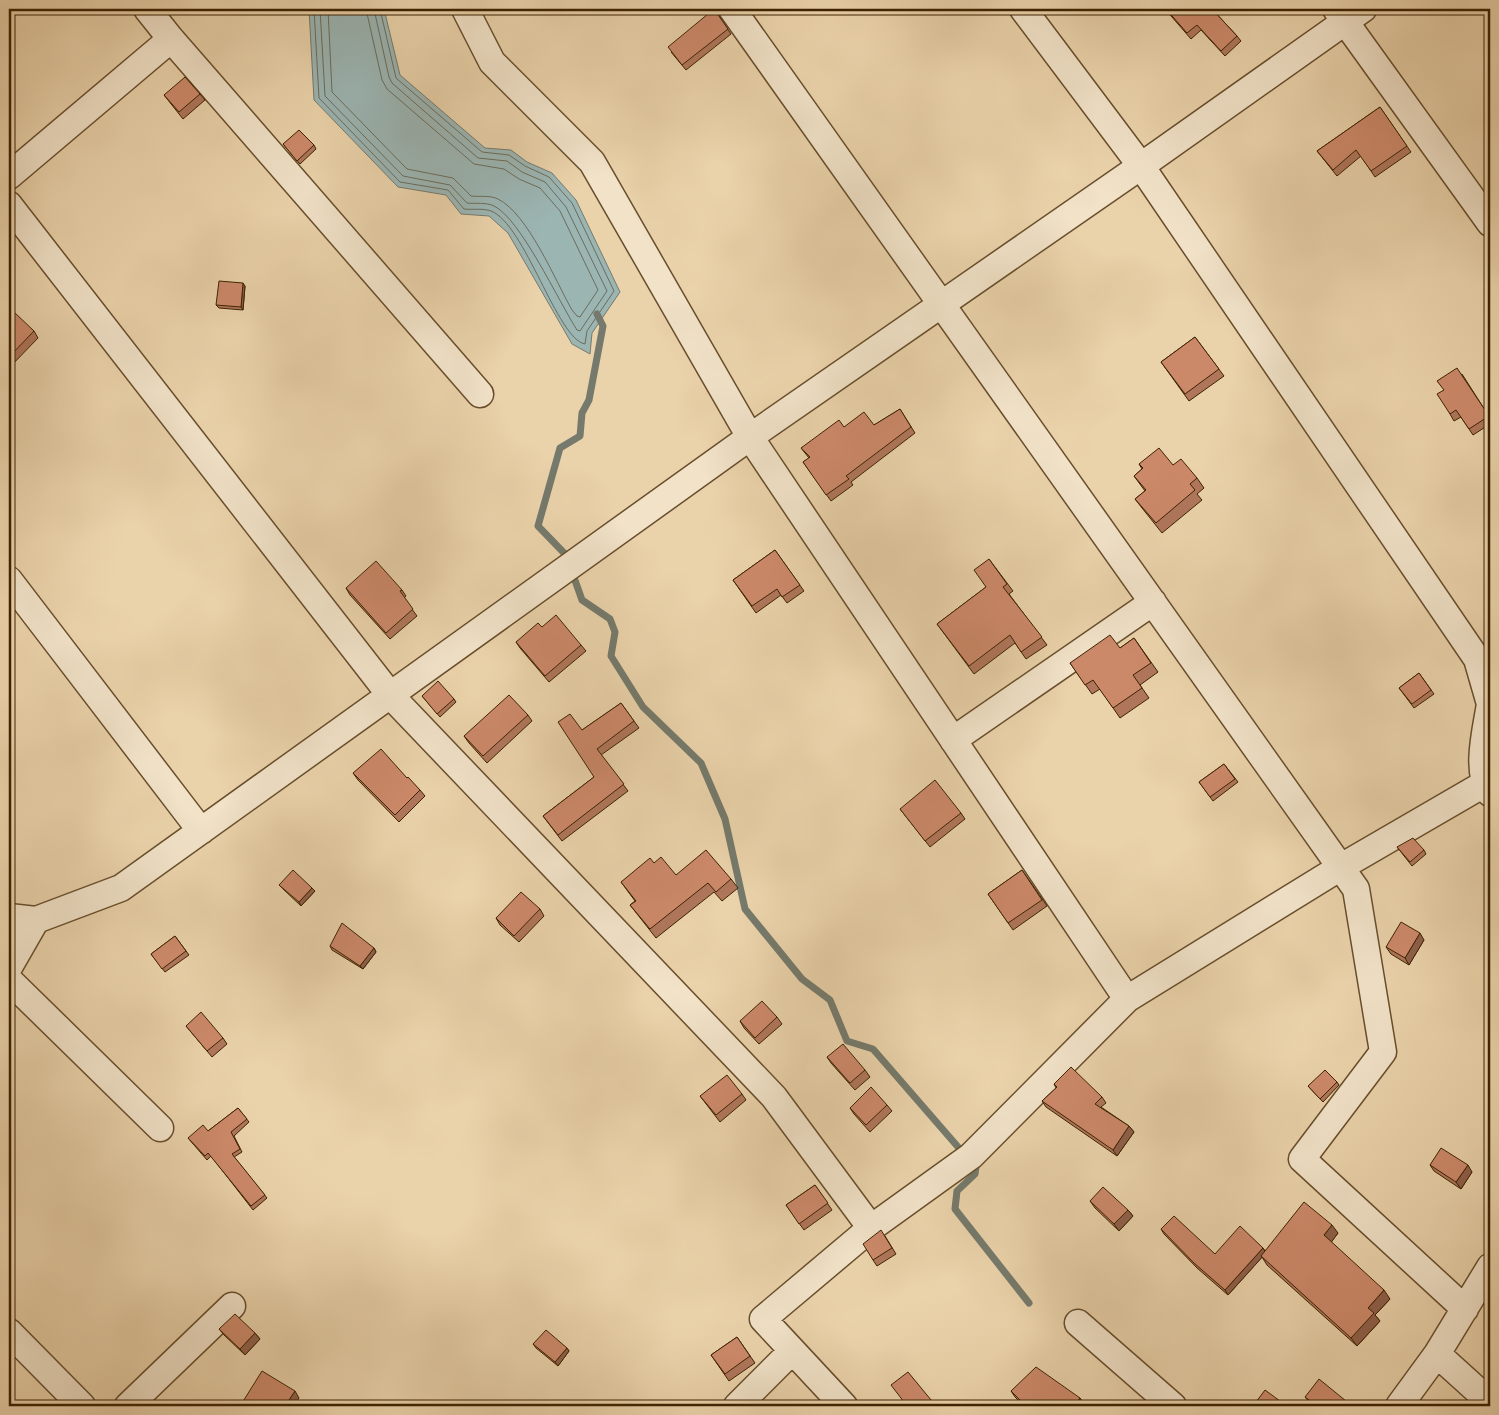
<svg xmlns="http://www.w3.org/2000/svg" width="1499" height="1415" font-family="'IM FELL Great Primer',serif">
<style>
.water{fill:#9bb5b3;stroke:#757a6c}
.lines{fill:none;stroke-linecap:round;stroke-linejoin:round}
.shore{stroke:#6c6c5a;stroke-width:1}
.stream{stroke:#757a6c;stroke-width:7}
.minor-casing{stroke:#684e2c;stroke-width:29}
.minor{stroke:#f1e2c8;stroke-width:26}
.wall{fill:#af765b;stroke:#3d2202}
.shaded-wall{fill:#8f604a;stroke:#3d2202}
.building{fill:#cc896a;stroke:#3d2202}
</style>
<rect width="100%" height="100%" fill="#ead2aa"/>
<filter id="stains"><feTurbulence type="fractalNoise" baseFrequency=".004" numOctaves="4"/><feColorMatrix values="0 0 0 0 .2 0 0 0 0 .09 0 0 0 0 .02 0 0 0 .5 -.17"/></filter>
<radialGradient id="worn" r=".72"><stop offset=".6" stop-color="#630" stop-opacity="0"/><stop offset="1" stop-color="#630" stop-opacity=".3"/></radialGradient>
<!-- water -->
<path class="water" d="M309 9H384L400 75 485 148 511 150 527 162 552 173 576 200 620 292 592 333 590 354 572 344 508 233 489 216 461 214 446 195 398 187 314 100Z"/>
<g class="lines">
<!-- shore -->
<path class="shore" d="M314 9 319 98 400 182 448 190 464 209C472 210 483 208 491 211 525 224 557 339 585 344L587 331 614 291 572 203 549 177 525 166 509 155 482 152 396 78 380 9
M320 9 325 96 403 176 450 185 467 203C475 204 486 202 494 206 520 218 559 302 577 330L580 331 607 291 566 207 545 182 522 172 507 161 478 158 392 83 389 77 374 9
M328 9 332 92 407 169 453 178 471 196C479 197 490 195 498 199 528 214 555 280 572 310L577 316 580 317 598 290 560 211 540 188 519 179 504 169 474 164 387 89 382 80 366 9"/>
<!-- stream -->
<path class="stream" d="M597 314 603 326 589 400 582 413 580 436 560 448 538 526 566 555 582 600 610 619 615 632 611 656 643 707 701 763 725 819 745 909 802 979 830 1000 847 1041 873 1049 965 1155
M972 1163 976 1167 975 1174 957 1191 955 1209 1029 1303"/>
<!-- minor casing -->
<g class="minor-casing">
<path id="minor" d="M147 9 171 39 480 394
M465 9 492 62 592 162 750 437 1127 999
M732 9 1356 889 1383 1052 1302 1159 1465 1309
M1023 9 1141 166 1477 659 1490 704
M1336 9 1490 223
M9 176 171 39
M9 205 391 696 774 1097 871 1228
M9 580 201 831
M1490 704C1486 730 1475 770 1490 793
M953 740 1153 602
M9 917 36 920 121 888 750 437 1141 166 1363 9
M9 967 36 920
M9 980 160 1128
M1078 1323 1173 1406
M9 1332 82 1406
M1437 1354 1490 1402
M128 1406 232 1306
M737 1406 792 1351
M844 1406 763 1319 871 1228 971 1156 1127 999 1341 867 1484 784
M1399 1406 1437 1354 1490 1267"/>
</g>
<!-- minor -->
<use href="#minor" class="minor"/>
</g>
<!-- wall -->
<path class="wall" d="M714 9 731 34 686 70 671 52Z
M1165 9H1212L1237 36 1241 41 1225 56 1201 30 1191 39Z
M200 94 205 100 183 119 164 95Z
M1380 107 1411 152 1375 177 1361 156 1337 176 1317 151Z
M283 144 314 145 316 149 300 164Z
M245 286 243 310 219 308 216 305Z
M9 317 34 331 38 338 9 368Z
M1195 337 1224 376 1189 401 1161 362Z
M1462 374 1490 418V424L1473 435 1461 417 1454 421 1450 414 1444 390Z
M900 409 915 433 851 482 853 485 831 501 803 462 809 458 801 448 844 427 874 425Z
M1139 464 1173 465 1197 478 1204 488 1197 494 1202 500 1162 533 1142 508 1135 499 1145 491 1134 476 1142 469Z
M775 550 804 591 787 603 781 595 756 613 733 580Z
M989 559 1013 591 1009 594 1047 645 1026 659 1015 643 974 674 937 624 986 587Z
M346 588 402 590 406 596 404 598 417 616 390 639 350 595Z
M542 627 581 645 586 651 549 682 520 648 516 642Z
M1134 638 1158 672 1140 685 1149 698 1120 718 1100 689 1092 694 1070 663 1120 648Z
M1419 673 1434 694 1414 708 1399 688Z
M422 696 454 699 456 702 440 717Z
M621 703 639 728 601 755 628 791 562 841 543 816 594 777 582 730Z
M528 715 532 721 487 763 469 743 464 736Z
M1224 764 1238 782 1213 801 1199 782Z
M353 773 407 778 420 790 425 796 399 822 358 780Z
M900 809 961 813 965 819 930 847Z
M1397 847 1424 850 1426 854 1412 866Z
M654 863 676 875 731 879 738 888 722 901 714 892 656 938 630 905 635 901 621 882Z
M1022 870 1047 906 1013 930 988 894Z
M279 885 312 888 315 891 301 906 282 888Z
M540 909 544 916 519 942 500 925 496 918Z
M175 936 189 955 165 972 151 954Z
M1424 940 1409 965 1391 954 1386 947Z
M330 946 374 948 376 952 363 969 332 950Z
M777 1017 782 1024 759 1044 744 1028 740 1021Z
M186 1026 223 1038 227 1044 212 1057Z
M827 1057 865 1070 870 1077 855 1090 831 1063Z
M1337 1082 1339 1085 1323 1102 1308 1086Z
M1054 1084 1102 1097 1106 1103 1101 1107 1129 1126 1134 1132 1117 1156 1046 1107 1042 1101 1056 1088Z
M742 1094 746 1100 720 1122 700 1096Z
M887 1105 892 1111 870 1132 854 1114 850 1108Z
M238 1108 249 1122 234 1136 242 1152 234 1157 267 1198 253 1210 211 1156 207 1160 188 1138 208 1131Z
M1430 1165 1472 1172 1461 1189 1434 1171Z
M815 1185 832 1210 804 1230 786 1205Z
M1090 1201 1128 1210 1133 1216 1119 1231 1095 1208Z
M1161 1229 1215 1254 1263 1248 1265 1251 1338 1233 1331 1242 1390 1299 1375 1315 1380 1321 1357 1346 1267 1265 1262 1257 1228 1295 1197 1268 1164 1234Z
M885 1236 896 1254 877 1266 873 1260Z
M219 1329 255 1333 260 1339 245 1355 224 1335Z
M737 1337 755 1363 729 1381 711 1355Z
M533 1344 567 1348 569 1351 558 1366 536 1348Z
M1011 1391 1080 1398 1084 1404 1082 1406H1024L1015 1397Z
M1305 1397 1346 1401 1349 1406H1313L1310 1403Z"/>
<!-- shaded-wall -->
<path class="shaded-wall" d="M243 283 245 286 243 310 241 307Z
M312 888 315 891 301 906 299 902Z
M1420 933 1424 940 1409 965 1405 958Z
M374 948 376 952 363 969 360 966Z
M1129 1126 1134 1132 1117 1156 1113 1150Z
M1468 1165 1472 1172 1461 1189 1456 1182Z
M1128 1210 1133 1216 1119 1231 1114 1224Z
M1332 1225 1338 1233 1330 1244 1324 1235Z
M1263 1248 1266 1253 1228 1295 1225 1290Z
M1384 1290 1390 1299 1375 1315 1380 1321 1357 1346 1351 1338 1368 1308Z
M255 1333 260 1339 245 1355 240 1349Z
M567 1348 569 1351 558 1366 555 1362Z
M295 1391 299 1398 294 1406H285Z
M1080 1398 1084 1404 1082 1406H1074Z
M1346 1401 1349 1406H1341Z"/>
<!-- building -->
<path class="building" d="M714 9 728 29 682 65 668 47Z
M1166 9H1212L1237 36 1221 51 1197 25 1187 33Z
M185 77 200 94 179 112 164 95Z
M1380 107 1407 146 1371 171 1356 150 1333 170 1317 151Z
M299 130 314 145 297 161 283 144Z
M219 281 243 283 241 307 216 305Z
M14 312 34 331 9 357V317V318Z
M1195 337 1219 369 1185 394 1161 362Z
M1457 368 1489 416 1469 429 1456 410 1450 414 1437 394 1444 390 1437 381Z
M900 409 911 427 846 476 849 479 826 495 803 462 810 457 801 448 839 420 844 427 864 412 874 425Z
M1159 448 1173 465 1181 459 1197 478 1190 484 1195 490 1156 523 1135 499 1146 490 1134 476 1143 468 1139 464Z
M775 550 800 585 782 597 777 589 752 606 733 580Z
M989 559 1007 584 1003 587 1042 637 1021 652 1010 635 969 666 937 624 986 587 974 570Z
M376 561 402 590 400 591 413 609 386 633 346 588Z
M556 615 581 645 545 676 516 642 538 623 542 627Z
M1110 635 1120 648 1134 638 1151 663 1133 675 1142 688 1113 708 1093 680 1085 685 1070 663Z
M1419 673 1431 690 1412 704 1399 688Z
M438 681 454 699 437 714 422 696Z
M509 695 528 715 483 756 464 736Z
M621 703 634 721 597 749 624 784 558 835 543 816 594 777 558 722 570 714 582 730Z
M381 749 407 778 408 777 420 790 395 815 353 773Z
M1224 764 1235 779 1210 797 1199 782Z
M935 780 961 813 925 841 900 809Z
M1413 838 1424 850 1410 862 1397 847Z
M706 850 731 879 716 892 708 883 650 929 630 905 636 901 621 882 650 858 654 863 661 857 676 875Z
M293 870 312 888 299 902 279 885Z
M1022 870 1042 900 1008 923 988 894Z
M521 892 540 909 514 936 496 918Z
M1401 922 1420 933 1405 958 1386 947Z
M342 923 374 948 360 966 330 946Z
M175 936 186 951 162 969 151 954Z
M762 1001 777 1017 755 1038 740 1021Z
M201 1012 223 1038 207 1051 186 1026Z
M843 1044 865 1070 850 1083 827 1057Z
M1071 1067 1102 1097 1095 1104 1129 1126 1113 1150 1042 1101 1057 1087 1054 1084Z
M1325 1070 1337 1082 1320 1099 1308 1086Z
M727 1075 742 1094 716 1115 700 1096Z
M871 1087 887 1105 866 1125 850 1108Z
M238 1108 247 1119 231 1132 240 1149 232 1154 265 1195 251 1206 208 1153 205 1156 188 1138 203 1125 208 1131Z
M1441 1148 1468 1165 1456 1182 1430 1165Z
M815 1185 828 1203 799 1224 786 1205Z
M1103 1187 1128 1210 1114 1224 1090 1201Z
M1304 1202 1332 1225 1324 1235 1384 1290 1368 1308 1374 1313 1351 1338 1261 1256Z
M1174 1216 1215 1254 1240 1226 1263 1248 1225 1290 1194 1263 1161 1229Z
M881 1230 892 1248 873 1260 863 1244Z
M235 1314 255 1333 240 1349 219 1329Z
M546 1330 567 1348 555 1362 533 1344Z
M737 1337 750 1356 725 1374 711 1355Z
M1036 1367 1080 1398 1074 1406H1026L1011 1391Z
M262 1371 295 1391 285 1406H277L272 1403 270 1406H247L242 1403Z
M908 1372 936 1406H907L891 1385Z
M1319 1379 1346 1401 1341 1406H1317L1305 1397Z
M1265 1390 1284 1404 1283 1406H1253Z"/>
<!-- margin -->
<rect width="1499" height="1415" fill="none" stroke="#ead2aa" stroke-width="30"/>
<rect x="10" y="10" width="1479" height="1395" fill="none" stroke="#3d2202" stroke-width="2.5"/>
<rect x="15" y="15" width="1469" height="1385" fill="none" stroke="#3d2202"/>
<rect width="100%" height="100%" filter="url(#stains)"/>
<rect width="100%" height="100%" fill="url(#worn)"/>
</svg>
